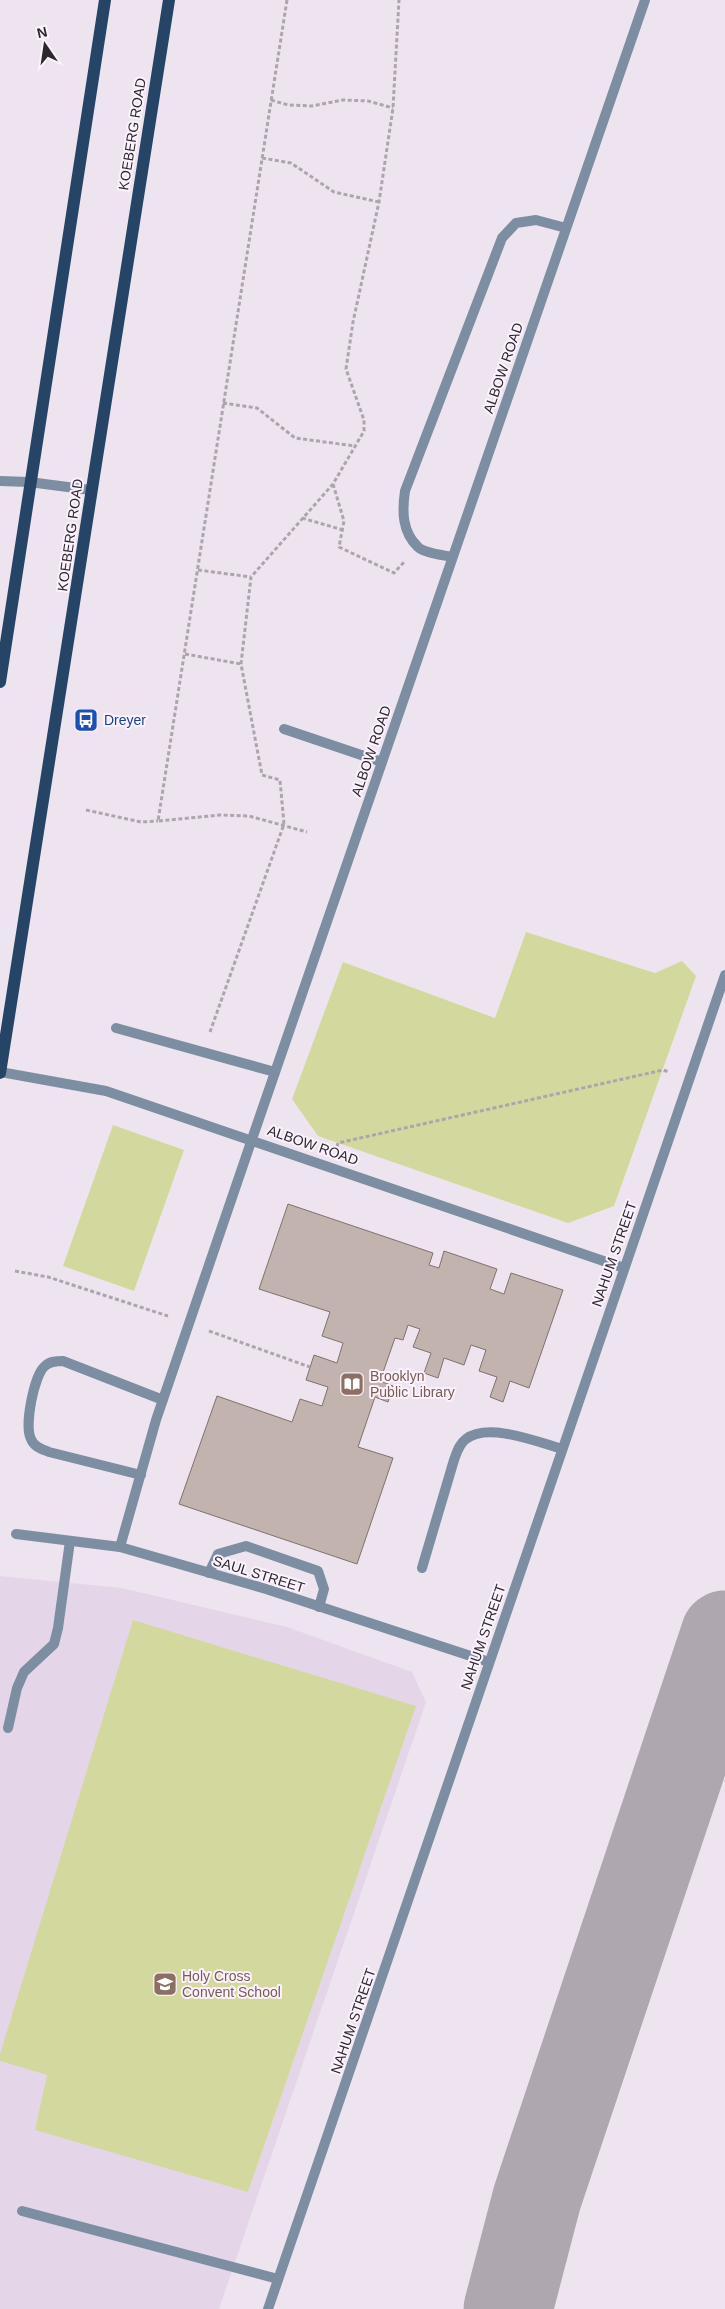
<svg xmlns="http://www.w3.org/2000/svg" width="725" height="2309" font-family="Arial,sans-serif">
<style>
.built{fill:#e4d6e8}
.green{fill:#d3d99e}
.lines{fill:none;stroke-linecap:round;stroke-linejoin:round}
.taxiway{stroke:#afa7b0;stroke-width:89}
.building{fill:#c3b3ae;stroke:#7f716c}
.path{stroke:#ada5ae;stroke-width:3;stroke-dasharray:4 2.5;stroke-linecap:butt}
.lane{stroke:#7d8ea2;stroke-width:10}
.street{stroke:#7d8ea2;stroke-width:10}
.primary{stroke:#264566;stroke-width:12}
.labels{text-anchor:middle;stroke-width:4;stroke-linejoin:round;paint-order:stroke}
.street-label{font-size:14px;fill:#2c282d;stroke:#fcf2fe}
.transit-label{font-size:14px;fill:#164399;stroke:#fcf2fe;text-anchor:start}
.education-label{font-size:14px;fill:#785e54;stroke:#fcf2fe;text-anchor:start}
</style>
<rect width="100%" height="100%" fill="#eee4f0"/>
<!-- built -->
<path class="built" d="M0 1576 122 1588 287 1627 412 1672 426 1702 219 2309H0Z"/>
<!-- green -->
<path class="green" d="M526 932 655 973 682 961 696 976 614 1206 568 1223 318 1136 292 1099 343 962 495 1018Z
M113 1125 184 1150 134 1291 63 1266Z
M133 1620 416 1706 248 2192 35 2130 47 2075 0 2061V2054Z"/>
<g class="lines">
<!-- taxiway -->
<path class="taxiway" d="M508 2309 537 2198 725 1635"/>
</g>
<!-- building -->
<path class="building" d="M288 1204 433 1253 429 1265 439 1268 444 1251 497 1269 490 1289 504 1294 511 1273 563 1290 529 1388 510 1381 503 1402 490 1397 497 1377 479 1371 486 1350 471 1345 464 1365 444 1358 438 1378 424 1373 431 1353 413 1347 420 1329 408 1325 403 1340 395 1338 380 1381 393 1386 388 1402 375 1397 358 1447 393 1458 357 1564 179 1504 217 1396 292 1422 300 1399 322 1406 328 1387 306 1380 314 1355 337 1363 343 1343 322 1336 330 1312 259 1289Z"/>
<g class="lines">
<!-- path -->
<path class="path" d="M287 0 158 821 220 815 249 816 307 832
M271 100 288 105 312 106 343 100 368 101 393 108
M262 158 291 163 334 192 379 202
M223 403 257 408 295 438 355 446
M333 484 344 521 339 547 394 573 404 562
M302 518 343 530
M198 570 251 577
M185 654 241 664
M86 810 141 822 158 821
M210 1032 284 824 280 780 262 775 241 664 251 577 333 484 364 431V420L346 369 353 322 379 202 393 108 399 0
M337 1147 338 1143 663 1070 669 1072
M15 1271 48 1277 168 1316
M209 1331 310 1367"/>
<!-- lane -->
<path class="lane" d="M452 557C443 555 424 553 418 547 402 532 402 511 405 491L502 238 516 223 536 220 566 228
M284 729 382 762
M116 1028 275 1072
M141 1475 49 1452C42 1449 34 1447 31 1439 24 1426 34 1375 45 1366 50 1361 57 1361 63 1361L163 1400
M120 1547 156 1420 252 1139
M422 1568 454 1460C457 1452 459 1444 466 1439 488 1422 538 1442 562 1449
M209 1573 218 1554 246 1546 318 1571 324 1589 319 1607
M8 1728 17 1688 24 1672 54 1644 58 1628 70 1541
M22 2211 278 2279"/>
<!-- street -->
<path class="street" d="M0 481 29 482 91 490
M0 1072 106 1091 624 1268
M252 1139 645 0
M16 1534 120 1547 266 1589 489 1662
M268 2309 725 975"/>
<!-- primary -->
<path class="primary" d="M0 682 105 0
M0 1073 169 0"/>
</g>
<!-- icons -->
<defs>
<g id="bus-square" transform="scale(1.25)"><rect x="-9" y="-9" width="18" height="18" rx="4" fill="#1a4fb4" stroke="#fcf2fe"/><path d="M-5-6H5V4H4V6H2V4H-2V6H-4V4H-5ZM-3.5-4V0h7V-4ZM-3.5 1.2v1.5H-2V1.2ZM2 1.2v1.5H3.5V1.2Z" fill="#fff"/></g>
<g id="library-square" transform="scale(1.25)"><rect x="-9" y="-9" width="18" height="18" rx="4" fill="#8d6e63" stroke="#fcf2fe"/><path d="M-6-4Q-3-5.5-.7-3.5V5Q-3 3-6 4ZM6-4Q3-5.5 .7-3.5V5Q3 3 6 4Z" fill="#fff"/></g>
<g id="school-square" transform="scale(1.25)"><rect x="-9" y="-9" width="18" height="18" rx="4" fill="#8d6e63" stroke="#fcf2fe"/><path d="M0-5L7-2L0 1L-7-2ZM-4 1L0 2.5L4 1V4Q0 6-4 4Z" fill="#fff"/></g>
</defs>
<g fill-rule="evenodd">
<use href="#bus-square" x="86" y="720"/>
<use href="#library-square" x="352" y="1384"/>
<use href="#school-square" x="165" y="1984"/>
</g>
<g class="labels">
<!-- street labels -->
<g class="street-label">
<text transform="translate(132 134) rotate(-81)" y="5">KOEBERG ROAD</text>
<text transform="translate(503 368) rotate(-71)" y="5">ALBOW ROAD</text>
<text transform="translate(70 535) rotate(-82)" y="5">KOEBERG ROAD</text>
<text transform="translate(371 751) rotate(-71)" y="5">ALBOW ROAD</text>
<text transform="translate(313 1145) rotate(19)" y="5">ALBOW ROAD</text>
<text transform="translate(614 1254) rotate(-71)" y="5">NAHUM STREET</text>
<text transform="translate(259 1574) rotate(17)" y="5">SAUL STREET</text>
<text transform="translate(483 1637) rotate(-71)" y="5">NAHUM STREET</text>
<text transform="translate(353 2021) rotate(-71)" y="5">NAHUM STREET</text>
</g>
<!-- transit labels -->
<g class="transit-label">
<text x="104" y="725">Dreyer</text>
</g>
<!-- education labels -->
<g class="education-label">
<text x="370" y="1381">Brooklyn<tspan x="370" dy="16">Public Library</tspan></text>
<text x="182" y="1981">Holy Cross<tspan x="182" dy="16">Convent School</tspan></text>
</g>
</g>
<!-- north arrow -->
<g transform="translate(45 45) rotate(347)" stroke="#fcf2fe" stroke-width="4" paint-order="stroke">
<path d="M0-4L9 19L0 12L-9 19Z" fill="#2c282d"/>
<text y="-8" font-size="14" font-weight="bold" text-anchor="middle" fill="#2c282d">N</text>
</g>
</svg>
